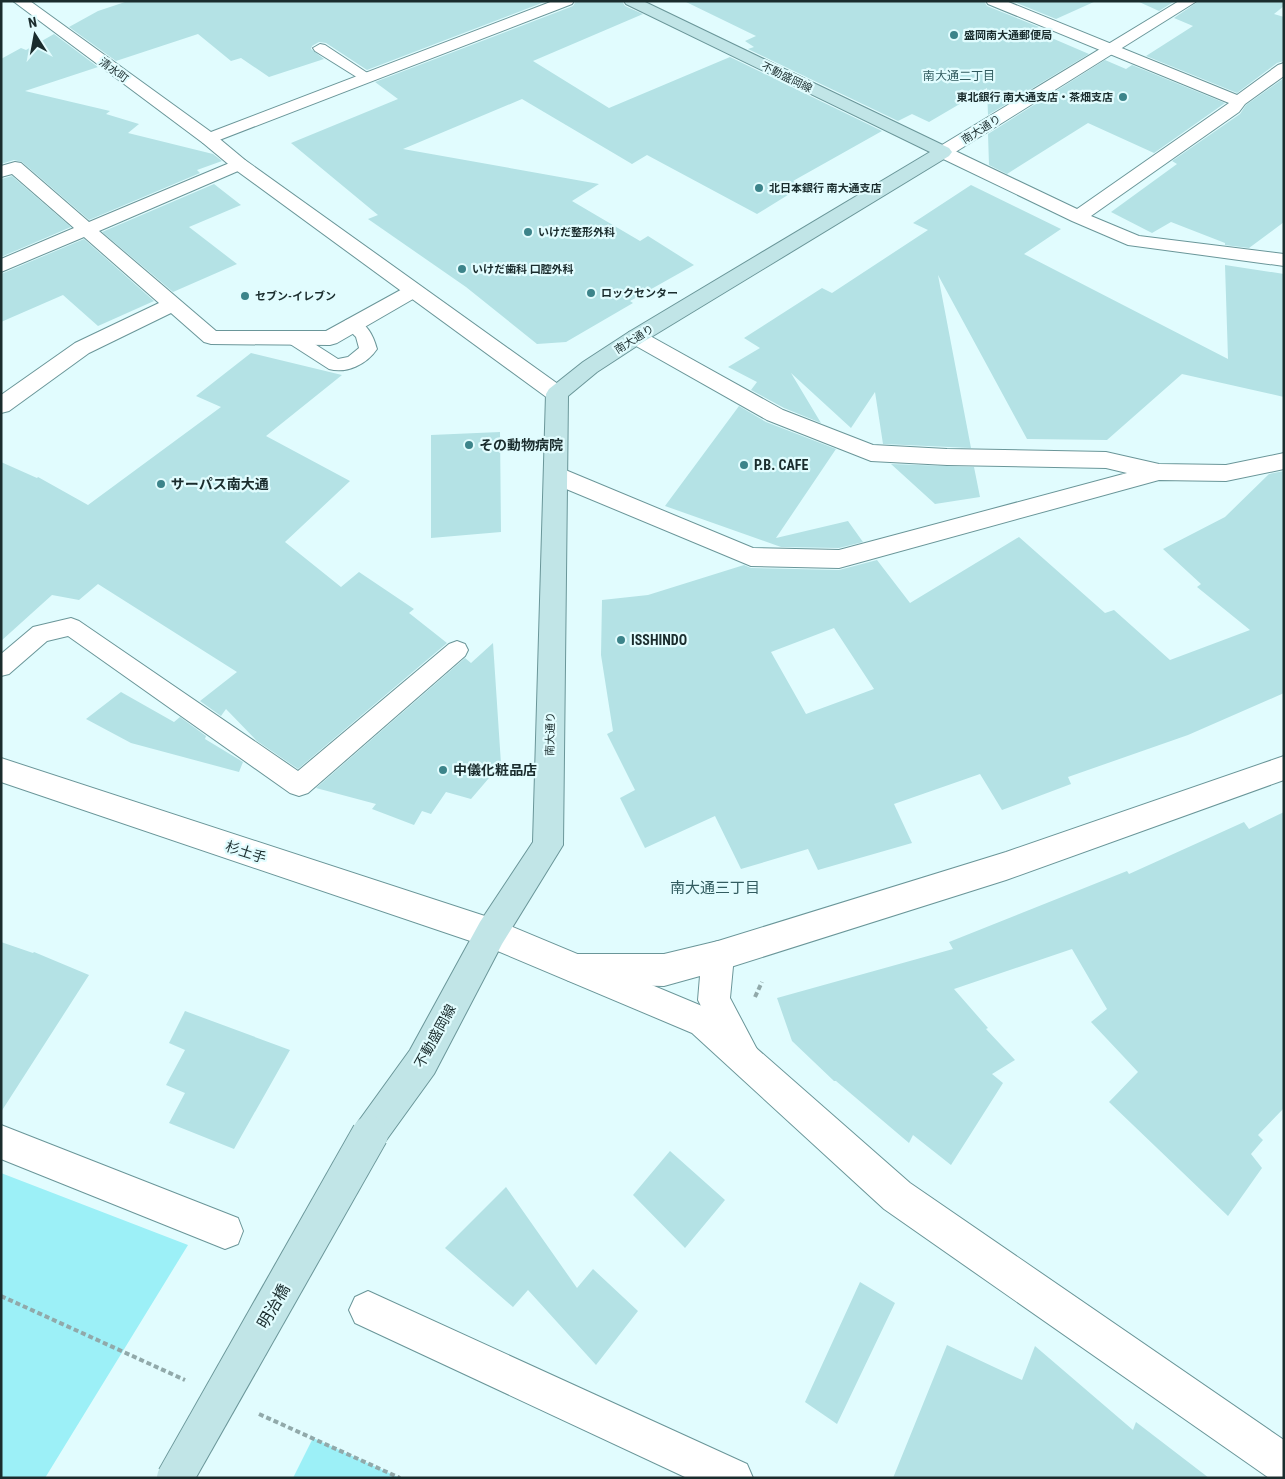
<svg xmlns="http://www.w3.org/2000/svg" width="1285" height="1479" font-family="'Roboto Condensed','Noto Sans JP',sans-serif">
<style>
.green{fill:#9cf0f7}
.building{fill:#b4e2e5;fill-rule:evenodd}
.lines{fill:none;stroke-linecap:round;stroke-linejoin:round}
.service-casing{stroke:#6a9699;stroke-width:2}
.pedestrian-casing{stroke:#6a9699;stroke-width:2}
.minor-casing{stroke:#6a9699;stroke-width:2}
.tertiary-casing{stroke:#6a9699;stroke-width:2}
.secondary-casing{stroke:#6a9699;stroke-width:2}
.path{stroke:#91a9aa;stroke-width:4;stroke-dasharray:5 3;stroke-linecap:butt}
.service{fill:#fff;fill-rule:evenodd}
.pedestrian{fill:#fff;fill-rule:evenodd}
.minor{fill:#fff;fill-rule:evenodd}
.tertiary{fill:#fff;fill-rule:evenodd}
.secondary{fill:#c1e5e7;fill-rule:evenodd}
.secondary-bridge-casing{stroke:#6a9699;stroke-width:38;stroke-linecap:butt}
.secondary-bridge{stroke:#c1e5e7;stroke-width:36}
.poi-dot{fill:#3c848a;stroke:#e1fcfe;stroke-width:2}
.labels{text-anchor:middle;stroke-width:4.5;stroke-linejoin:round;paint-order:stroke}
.far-poi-label{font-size:11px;font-weight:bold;fill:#1a2c2d;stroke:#e1fcfe;text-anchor:start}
.far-street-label{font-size:11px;fill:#1a2c2d;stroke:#e1fcfe}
.far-neighbourhood-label{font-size:12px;fill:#325c60;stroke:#e1fcfe}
.poi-label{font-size:14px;font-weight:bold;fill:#1a2c2d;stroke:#e1fcfe;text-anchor:start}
.street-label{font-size:14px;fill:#1a2c2d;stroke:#e1fcfe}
.neighbourhood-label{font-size:15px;fill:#325c60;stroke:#e1fcfe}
.near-street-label{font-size:16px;fill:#1a2c2d;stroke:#e1fcfe}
</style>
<rect width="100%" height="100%" fill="#e1fcfe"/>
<!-- green -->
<path class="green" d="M1 1173 188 1245 45 1478H1Z
M313 1438 400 1478H293Z"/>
<!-- building -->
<path class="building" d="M128 1H547L367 70 326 43 319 42 312 46 311 49 324 59 269 77 241 58 231 61 198 34 116 61 69 27 98 11Z
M576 1H622L625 6 643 14 533 61 609 108 730 57 882 131 793 181 804 185 757 214 647 155 632 164 522 99 403 149 599 184 572 201 640 241 648 236 694 265 630 301 633 303 566 342 537 344 466 287 368 219 378 215 291 143 398 99 375 82 573 6Z
M684 1H984L987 6 1039 27 1033 30 1089 54 988 115 987 88 929 122 912 114 898 121 748 49 754 47 745 41 756 36Z
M1012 1H1096L1056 19Z
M1137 1H1175L1159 11Z
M1199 1H1284V6L1274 14 1284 17V61L1277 63 1237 93 1146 56 1193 26 1174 18Z
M54 34 98 67 25 91 110 111 106 114 139 124 128 133 213 154 222 161 197 170 200 173 89 220 22 162 14 160 1 164V59L21 48 26 50Z
M1105 60 1126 69 1132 65 1225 103 1154 153 1088 123 1007 174 989 165 988 134Z
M1284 78V222L1249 248 1225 245V243L1171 222 1152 233 1111 212 1177 164 1172 161 1240 114 1246 105Z
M12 176 71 227 1 257V179Z
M214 184 241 205 189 227 237 264 173 292 102 232Z
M971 185 1061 229 1024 254 1228 359 1225 265 1284 274V397L1182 374 1107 440 1027 439 938 275 971 448 883 444 875 392 851 428 791 373 821 423 784 408 751 390 757 382 728 367 760 348 744 338 822 288 832 293 928 230 913 223Z
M84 239 154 301 98 326 63 295 1 322V274Z
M251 353 342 375 266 436 350 481 285 542 341 587 359 572 414 609 409 613 447 643 298 769 257 741 226 709 221 716 200 701 237 672 98 584 79 600 52 595 1 641V462L37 478 38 477 88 505 221 407 196 396Z
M739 406 766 422 836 449 776 538 848 521 863 542 839 548 781 547 665 506Z
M500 432 501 532 431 538V435Z
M891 464 974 467 980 497 935 504Z
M1284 471V693L1188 735 1068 777 1071 784 1002 810 980 774 894 804 912 843 818 870 808 849 741 869 715 816 645 848 620 798 635 790 607 734 613 731 601 655 602 600 648 595 744 565 751 568 839 570 877 560 910 603 1019 537 1105 613 1114 610 1170 660 1250 630 1197 587 1201 584 1163 549 1225 517 1269 474ZM834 628 874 689 806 714 771 652Z
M493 643 501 764 471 799 446 792 431 814 422 811 414 825 372 809 376 804 316 788 465 658 471 663Z
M121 692 174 722 180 717 206 736 205 739 243 762 239 772 131 743 86 719Z
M1284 812V1108L1258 1135 1263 1140 1251 1154 1262 1168 1228 1216 1109 1102 1138 1072 1091 1022 1107 1009 1072 949 954 989 988 1028 986 1029 1015 1060 992 1074 1003 1083 951 1165 913 1135 909 1143 836 1081H834L792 1041 777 998 953 949 949 942 1127 871 1129 874 1244 822 1249 829Z
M1 942 33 953 34 952 89 975 1 1112Z
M185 1011 290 1050 234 1149 169 1123 185 1093 166 1085 185 1050 169 1043Z
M670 1151 725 1200 685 1248 633 1195Z
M506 1187 577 1288 593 1269 638 1311 596 1365 528 1290 513 1307 445 1248Z
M860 1282 895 1303 837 1424 805 1402Z
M947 1345 1022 1380 1035 1346 1133 1430 1136 1422 1209 1478H893Z"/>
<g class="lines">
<!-- service casing -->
<g class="service-casing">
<path id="service" d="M320 44 325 45 375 78 368 82 363 81 315 51 313 48Z
M352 319C367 322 373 335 377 349 367 364 347 374 329 369L287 342 284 338 287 334 293 332 299 334 338 359 348 357 359 348 356 337 343 324 346 320Z
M71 618 79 621 298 771 449 644 457 641 465 644 468 650 465 656 308 793 299 796 290 793 68 636 47 641 9 674 1 676V654L33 627Z"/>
</g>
<!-- pedestrian casing -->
<g class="pedestrian-casing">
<path id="pedestrian" d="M1 1125 238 1218 243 1231 238 1244 225 1249 1 1159Z
M368 1291 747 1464 753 1478H687L355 1323 349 1310 355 1297Z"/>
</g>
<!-- minor casing -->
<g class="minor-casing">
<path id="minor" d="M13 1H30L211 132 553 1H574L572 4 209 144 203 143Z
M986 1H1006L1237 95 1278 65 1284 63V76L1245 104 1239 112 1091 216 1139 236 1284 254V266L1128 245 1072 221 937 156 934 152 937 148 943 147 949 148 1077 209 1229 103 988 4Z
M239 159 245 160 248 164 245 168 99 231 216 331H326L406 287 413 285 420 287 423 291 420 295 337 343 330 345 211 344 204 342 171 313 89 353 9 411 1 413V395L75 343 159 303 84 237 1 272V259L74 228 12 174 1 177V166L15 162 21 163 89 222Z
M636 330 643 332 783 410 873 445 947 449 1106 452 1159 464 1226 465 1284 453V469L1226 481 1159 480 839 568 751 566 547 481 544 475 547 469 555 467 563 469 753 548 839 550 1127 473 1106 468 947 465 871 461 767 420 629 342 626 337 629 332Z
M718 941 729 945 734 956 730 998 759 1053 754 1065 742 1070 730 1065 698 1000 700 976 664 986 578 984 567 980 562 969 567 958 578 954H664Z"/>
</g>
<!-- tertiary casing -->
<g class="tertiary-casing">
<path id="tertiary" d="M1179 1H1197L949 156 943 157 937 156 934 152 937 148Z
M209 134 215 135 245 160 565 389 568 394 565 399 557 401 549 399 233 168 203 143 201 139 203 135Z
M1284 756V780L1006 880 718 971 707 967 702 956 707 945 718 941 1006 852Z
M1 758 491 918 714 1011 910 1183 1284 1440V1478H1269L884 1209 692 1033 488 947 1 782Z"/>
</g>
<!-- secondary casing -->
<g class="secondary-casing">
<path id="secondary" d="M624 1H643L949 148 952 152 949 156 643 342 597 372 568 396 563 845 502 944 434 1074 382 1146 370 1151 358 1146 353 1134 358 1122 410 1050 480 922 533 842 546 394 549 389 583 362 629 332 930 152 626 4Z"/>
</g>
<!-- path -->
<path class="path" d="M755 997 762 982
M1 1296 185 1380
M259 1414 400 1478"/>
<!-- service -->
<use href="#service" class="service"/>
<!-- pedestrian -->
<use href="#pedestrian" class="pedestrian"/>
<!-- minor -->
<use href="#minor" class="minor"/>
<!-- tertiary -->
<use href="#tertiary" class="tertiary"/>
<!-- secondary -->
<use href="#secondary" class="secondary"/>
<!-- secondary-bridge casing -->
<g class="secondary-bridge-casing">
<path id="secondary-bridge" d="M175 1478 370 1134"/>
</g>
<!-- secondary-bridge -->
<use href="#secondary-bridge" class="secondary-bridge"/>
</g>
<!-- markers -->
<g class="poi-dot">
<circle cx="954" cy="35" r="5"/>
<circle cx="1123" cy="97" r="5"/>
<circle cx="759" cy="188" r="5"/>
<circle cx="528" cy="232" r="5"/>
<circle cx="462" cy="269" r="5"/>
<circle cx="591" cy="293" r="5"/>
<circle cx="245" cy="296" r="5"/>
<circle cx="469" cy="445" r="5"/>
<circle cx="744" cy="465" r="5"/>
<circle cx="161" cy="484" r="5"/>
<circle cx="621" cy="640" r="5"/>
<circle cx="443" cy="770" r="5"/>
</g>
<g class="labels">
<!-- far-poi labels -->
<g class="far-poi-label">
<text x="964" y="39">盛岡南大通郵便局</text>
<text x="1113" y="101" text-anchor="end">東北銀行 南大通支店・茶畑支店</text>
<text x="769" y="192">北日本銀行 南大通支店</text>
<text x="538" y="236">いけだ整形外科</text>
<text x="472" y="273">いけだ歯科 口腔外科</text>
<text x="601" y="297">ロックセンター</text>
<text x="255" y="300">セブン-イレブン</text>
</g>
<!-- far-street labels -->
<g class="far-street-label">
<text transform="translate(114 70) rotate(36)" y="4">清水町</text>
<text transform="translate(787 77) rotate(26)" y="4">不動盛岡線</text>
<text transform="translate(981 129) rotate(-32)" y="4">南大通り</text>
<text transform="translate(634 339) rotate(-32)" y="4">南大通り</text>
<text transform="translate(550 734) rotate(-89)" y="4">南大通り</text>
</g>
<!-- far-neighbourhood labels -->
<g class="far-neighbourhood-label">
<text x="959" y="80">南大通二丁目</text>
</g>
<!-- poi labels -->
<g class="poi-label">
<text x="479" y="450">その動物病院</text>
<text x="754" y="470">P.B. CAFE</text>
<text x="171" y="489">サーパス南大通</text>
<text x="631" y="645">ISSHINDO</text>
<text x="453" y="775">中儀化粧品店</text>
</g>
<!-- street labels -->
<g class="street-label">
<text transform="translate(246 852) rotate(18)" y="5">杉土手</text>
<text transform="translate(435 1036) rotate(-61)" y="5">不動盛岡線</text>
</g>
<!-- neighbourhood labels -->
<g class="neighbourhood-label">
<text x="715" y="893">南大通三丁目</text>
</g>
<!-- near-street labels -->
<g class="near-street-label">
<text transform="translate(273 1306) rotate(-60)" y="6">明治橋</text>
</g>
</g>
<!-- border -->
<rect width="1285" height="1479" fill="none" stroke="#1a2c2d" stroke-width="5"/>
<!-- north arrow -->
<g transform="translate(35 35) rotate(349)" stroke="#e1fcfe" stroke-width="4" paint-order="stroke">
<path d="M0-4L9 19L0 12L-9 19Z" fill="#1a2c2d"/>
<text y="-8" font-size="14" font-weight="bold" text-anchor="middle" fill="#1a2c2d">N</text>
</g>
</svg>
